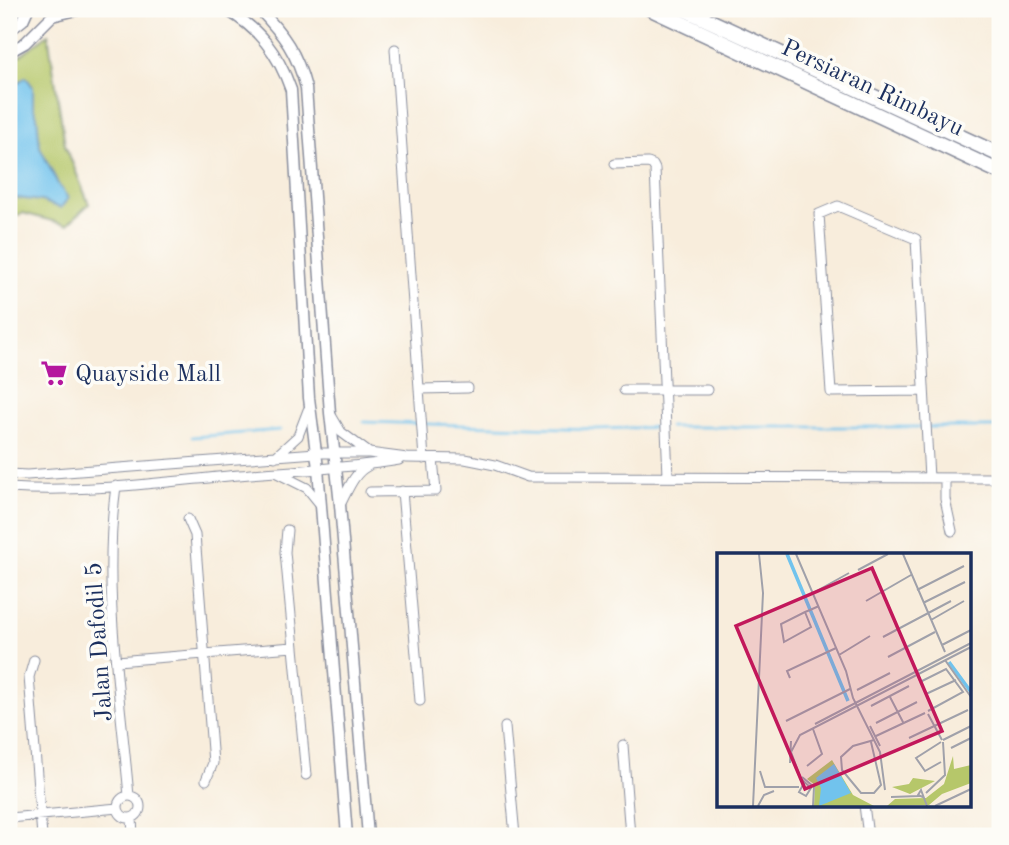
<svg xmlns="http://www.w3.org/2000/svg" width="1009" height="845" font-family="'Old Standard TT',serif">
<style>
.green{fill:#b6c76a;stroke:#687b64;stroke-width:2}
.water{fill:#71c3ed;stroke:#4679a6;stroke-width:2}
.lines{fill:none;stroke-linecap:round;stroke-linejoin:round}
.stream{stroke:#71c3ed;stroke-width:2.5}
.minor-casing{stroke:#8a8e9d;stroke-width:11}
.tertiary-casing{stroke:#8a8e9d;stroke-width:13}
.primary-casing{stroke:#8a8e9d;stroke-width:17}
.minor{stroke:#fff;stroke-width:9}
.tertiary{stroke:#fff;stroke-width:10}
.primary{stroke:#fff;stroke-width:14}
.labels{text-anchor:middle;stroke-width:7;stroke-linejoin:round;paint-order:stroke}
.street-label{font-size:24px;fill:#1b2f5e;stroke:#fdfcf7}
.poi-label{font-size:24px;fill:#1b2f5e;stroke:#fdfcf7;text-anchor:start}
.inset-river{fill:none;stroke:#71c3ed;stroke-width:3.5}
.inset-road{fill:none;stroke:#a0a1aa;stroke-width:2}
.view{fill:#c2185b;fill-opacity:0.15;stroke:#c2185b;stroke-width:3.5}
.inset-edge{fill:none;stroke:#1b2f5e;stroke-width:3.5}
</style>
<rect width="100%" height="100%" fill="#fdfcf7"/>
<filter id="ink" filterUnits="userSpaceOnUse"><feTurbulence type="fractalNoise" baseFrequency=".0143" numOctaves="2"/><feDisplacementMap in="SourceGraphic" scale="14" xChannelSelector="R" yChannelSelector="G"/><feConvolveMatrix kernelMatrix="1 2 1 2 8 2 1 2 1" color-interpolation-filters="sRGB"/></filter>
<filter id="wash" filterUnits="userSpaceOnUse"><feTurbulence type="fractalNoise" baseFrequency=".00686" numOctaves="4" result="noise"/><feDisplacementMap in="SourceGraphic" scale="28" xChannelSelector="R" yChannelSelector="G"/><feGaussianBlur stdDeviation="1.57" result="paint"/><feColorMatrix in="noise" values="0 0 0 0 0 0 0 0 0 0 0 0 0 0 0 0 0 1.4 0 .05"/><feComposite in="paint" operator="in"/></filter>
<g filter="url(#wash)">
<rect width="100%" height="100%" fill="#f8eddc"/>
<!-- green -->
<path class="green" d="M48 34 65 145 89 204 67 225 23 213 9 219V59L21 55Z"/>
<!-- water -->
<path class="water" d="M26 77 33 87V107L37 116 40 147 58 184 68 198 61 208 41 201 9 197V85L17 83Z"/>
<g class="lines">
<!-- stream -->
<path class="stream" d="M364 422 597 429 662 427
M669 427H1000
M192 437 280 430"/>
</g>
</g>
<g filter="url(#ink)">
<g class="lines">
<!-- minor casing -->
<g class="minor-casing">
<path id="minor" d="M395 49 424 459
M614 164 648 163 653 165 655 169 668 476
M420 389 468 388
M624 390H707
M924 391 831 392 819 214 838 206 916 239C921 319 925 399 929 478
M331 415 341 432 368 452
M275 457 298 436 308 410
M277 473 307 488 320 504
M9 474 27 475 316 453H369L407 458 465 459 495 465 528 477 1000 478
M945 478V499L952 531
M116 486C102 589 120 693 129 796
M9 488C85 493 163 482 239 475 292 470 346 469 399 460
M402 491 420 701
M370 492 436 491 433 459
M340 505C347 492 354 472 368 466
M188 519 195 535 213 763 206 780
M287 530 285 552 306 775
M34 660 29 677 42 836
M117 661 293 647
M505 727 515 836
M623 745 630 836
M118 807a11 11 0 1 1 22 0a11 11 0 1 1-22 0Z
M864 805 868 836
M9 818 118 808
M132 818 133 836"/>
</g>
<!-- tertiary casing -->
<g class="tertiary-casing">
<path id="tertiary" d="M225 9C259 28 278 53 291 90L309 398 318 468 347 836
M259 9C284 35 297 53 306 88L330 413 340 505 368 836
M9 31 23 20 28 9
M9 52 25 43 52 16 81 9"/>
</g>
<!-- primary casing -->
<g class="primary-casing">
<path id="primary" d="M651 9 1000 172
M684 9 1000 155"/>
</g>
<!-- minor -->
<use href="#minor" class="minor"/>
<!-- tertiary -->
<use href="#tertiary" class="tertiary"/>
<!-- primary -->
<use href="#primary" class="primary"/>
</g>
</g>
<!-- icons -->
<defs>
<g id="supermarket-bare" transform="scale(2.1)"><path d="M-6-5.5h2.5l.6 2H6L4.5 2H-2.5L-4.4-4H-6ZM-1.5 3.2a1.3 1.3 0 1 0 .1 0ZM3 3.2a1.3 1.3 0 1 0 .1 0Z" fill="#b5179e" stroke="#fdfcf7" stroke-width="2.5" paint-order="stroke"/></g>
</defs>
<g fill-rule="evenodd">
<use href="#supermarket-bare" x="54" y="373"/>
</g>
<g class="labels">
<!-- street labels -->
<g class="street-label">
<text transform="translate(873 87) rotate(25)" y="8">Persiaran Rimbayu</text>
<text transform="translate(98 642) rotate(-94)" y="8">Jalan Dafodil 5</text>
</g>
<!-- poi labels -->
<g class="poi-label">
<text x="75" y="381">Quayside Mall</text>
</g>
</g>
<!-- overview -->
<g transform="translate(717 553)">
<rect width="254" height="254" fill="#f8eddc"/>
<path d="M236 203 237 216 254 212V230L225 241 212 252 170 253 178 246 209 245 227 231ZM115 207 136 242 157 253H97L98 232 90 226ZM196 225 218 228 193 241 175 234 192 231Z" fill="#b6c76a"/>
<path d="M117 211 134 240 102 253 104 235 99 225Z" fill="#71c3ed"/>
<path class="inset-river" d="M70 1 131 148M232 109 254 139"/>
<path class="inset-road" d="M79 1 129 118 136 145 163 199 168 237M186 1 228 99M141 17 171 1M200 37 247 13M96 40 132 20M149 48 194 22M206 50 248 29M88 59 94 74 67 89 64 71 88 59 93 57 102 53M214 67 247 48M166 84 234 48M225 92 254 77M122 102 153 83M171 104 218 79M228 107 254 144M73 125 70 118 119 95M203 129 229 116 246 139 211 158M140 137 173 120M209 141 239 127M173 144 187 171M154 153 192 133M211 161 225 187M69 168 133 136M159 170 200 149M98 171 254 90M153 173 163 193M159 183 208 160M192 185 251 157M226 187 254 173M154 189 164 232 157 240H144L125 217 124 204 136 193 157 187M224 189 199 205 208 218 224 209M234 195 254 185M73 210 74 188M90 213 105 201 96 176M43 218 48 234H82M85 224 97 234 96 253M87 230 82 239 89 243 94 235 84 226 74 199 83 182 254 94M209 240 228 222 226 189M174 244 202 243M206 244 201 242 204 237 210 253M36 253 46 40 42 1M41 253 47 242 57 238M218 253 254 236"/>
<path class="view" d="M155 15 225 178 88 236 19 73Z"/>
<rect width="254" height="254" class="inset-edge"/>
</g>
<!-- margin -->
<rect width="1009" height="845" fill="none" stroke="#fdfcf7" stroke-width="35"/>
</svg>
